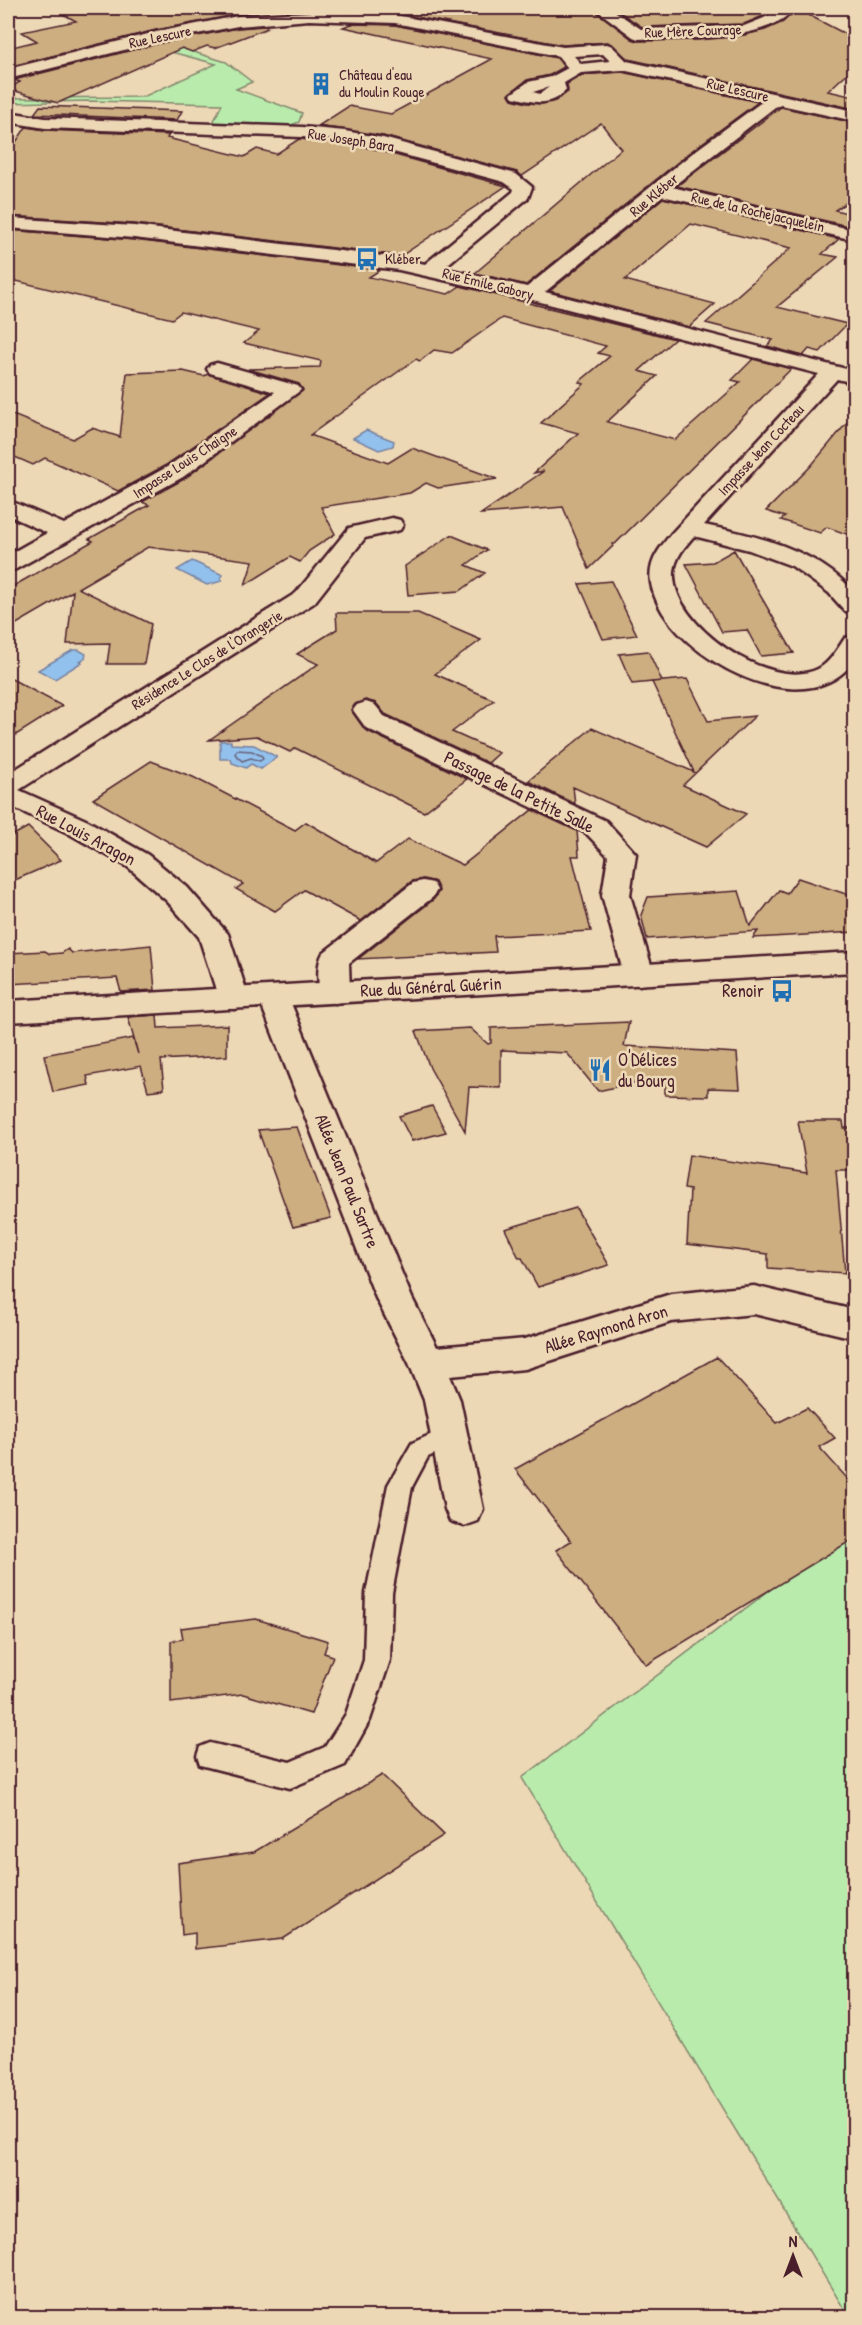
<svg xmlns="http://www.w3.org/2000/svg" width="862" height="2325" font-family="'Patrick Hand',sans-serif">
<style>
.green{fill:#b9ecac;stroke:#82866c;stroke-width:1.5}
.water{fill:#92c1ed;stroke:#75809f;stroke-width:1.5}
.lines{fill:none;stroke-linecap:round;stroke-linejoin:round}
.shore{stroke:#676079;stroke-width:1.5}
.building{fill:#ccae81;stroke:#4a1f2b;stroke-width:1.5}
.lane-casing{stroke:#4a1f2b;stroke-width:5}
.street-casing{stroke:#4a1f2b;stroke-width:5}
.secondary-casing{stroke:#4a1f2b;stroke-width:5}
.lane{fill:#edd8b6;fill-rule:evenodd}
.street{fill:#edd8b6;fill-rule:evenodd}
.secondary{fill:#edd8b6;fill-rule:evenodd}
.labels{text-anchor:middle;stroke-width:5;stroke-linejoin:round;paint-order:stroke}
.far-street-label{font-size:15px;fill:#4a1f2b;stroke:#edd8b6}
.far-poi-label{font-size:15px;fill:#4a1f2b;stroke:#edd8b6;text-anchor:start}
.street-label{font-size:18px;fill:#4a1f2b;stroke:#edd8b6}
.poi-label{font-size:18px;fill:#4a1f2b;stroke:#edd8b6;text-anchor:end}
</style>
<rect width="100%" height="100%" fill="#edd8b6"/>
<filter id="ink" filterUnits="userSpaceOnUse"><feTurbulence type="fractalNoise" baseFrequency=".0167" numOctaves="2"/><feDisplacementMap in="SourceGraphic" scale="12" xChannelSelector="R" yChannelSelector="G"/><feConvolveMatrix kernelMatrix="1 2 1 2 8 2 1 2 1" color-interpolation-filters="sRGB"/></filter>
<g filter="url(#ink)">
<!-- green -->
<path class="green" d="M161 42 226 62 252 82 236 89 302 113 299 122 289 126 213 123 222 104 88 101 8 103V98L143 97 216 64 145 45Z
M854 1526V2317H849L522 1778Z"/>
<!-- water -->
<path class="water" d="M366 430 394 441 393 446 379 450 353 438Z
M192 561 223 575 221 577 222 581 207 585 177 570Z
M73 650H79L86 654 85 658 80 661 82 662 55 679 38 670Z
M220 741H231V744L254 745 277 757 261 769 251 764 246 768 232 763 231 759H220Z"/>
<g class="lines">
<!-- shore -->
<path class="shore" d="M237 750 252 751 262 756 263 759 260 761 251 758 242 761 235 754Z"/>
</g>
<!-- building -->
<path class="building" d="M52 8H241L249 13 156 30 8 67V48L37 41 22 32 76 21Z
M383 8H592L632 39 638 41 699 40 744 35 765 30 783 22 797 9 855 39V66L828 91 855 97V109L628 59 608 42 563 45 395 13 374 12Z
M613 8H776L763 16 744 24 642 27Z
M351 24 395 25 557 58 564 67 550 75 527 80 509 94 512 99 527 103 542 104 555 101 568 92 567 84 582 75 622 72 758 102 694 149 526 285 475 273 621 149 601 123 522 176 517 172 383 136 318 126 349 106 391 114 492 59 343 27Z
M265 26 268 28 215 48 207 46 192 52 182 48 58 103 8 89 20 82 14 80 156 44 238 28Z
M40 106 182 111 177 120 34 114Z
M781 107 855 123V197L835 210 855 215V225L852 227 677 186Z
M26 127 45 130 169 135 167 138 244 157 257 149 276 154 299 139 345 143 374 149 506 186 401 256 134 224 8 216V154Z
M663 198 839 239 822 254 838 257 777 307 847 324 820 352 809 349 803 356 767 346 773 340 706 323 791 248 691 224 625 280 715 304 689 327 550 291Z
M8 230 134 240 380 270 369 277 448 294 460 286 675 339 639 371 657 376 607 422 675 440 740 382 732 380 753 359 791 369 615 544H612L613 546 589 569 563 507 481 514 544 471 534 473 578 433 541 423 584 384 579 382 610 356 598 353 606 346 502 318 452 353 434 350 420 361 416 359 310 435 388 463 412 448 497 479 438 488 426 483 410 493 321 507 335 534 309 551 300 562 290 557 245 585 253 561 148 547 78 588 151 624 144 664H107L110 643 67 644 73 591 8 629V589L93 541 89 539 149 505 142 502 184 479 303 390 299 384 248 369 320 367 321 361 244 343 259 331 181 312 172 319 8 279Z
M183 371 204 376 208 374 270 393 166 465 118 491 45 458 33 465 8 454V413L73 439 92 428 120 437 127 373Z
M855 413V537L827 527 820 533 781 520 785 517 766 511 810 467Z
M451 535 487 550 466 565 485 573 460 591 408 595 405 566Z
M734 550 778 626 794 653 761 656 747 630 722 632 686 564 713 562Z
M611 581 637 635 603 639 579 584Z
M336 613H418L481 640 435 674 494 700 452 732 499 753 488 763 385 714 376 703 365 700 355 704 351 710 365 730 467 779 424 812 295 748 290 752 257 736 209 740 318 664 297 654 337 629Z
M648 651 662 681 632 684 619 654Z
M8 677 62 706 8 740Z
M687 679 708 721 755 716 683 785 746 814 706 847 573 787 575 804 528 781 592 728 694 772 652 682Z
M151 761 193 777 295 830 306 822 376 863 408 839 463 865 532 810 577 831 579 856H572L591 931 494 936 496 952 358 959 434 899 439 891 435 882 423 879 412 881 361 921 304 890 275 911 236 889 243 884 93 799Z
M28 827 61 860 8 883V838Z
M798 878 855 897V932L753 938 758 931 647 939 641 915 648 897 739 891 750 926 779 890 787 893Z
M151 945 155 990 121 992 117 978 8 984V953L45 951 50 954 62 953 68 949 72 953Z
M157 1015 158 1028 227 1025V1056L161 1060 164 1089 148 1091 141 1066 87 1076 89 1085 53 1092 44 1055 133 1038 138 1054 128 1017Z
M629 1022 624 1046 737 1053 740 1089 708 1088V1096L665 1095V1076L598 1091 567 1053 501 1050V1088L469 1087 465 1131 430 1068 416 1031 470 1028 488 1044 491 1043V1028Z
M432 1106 446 1132 412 1141 399 1116Z
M798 1121H843L844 1128H855V1170H836L845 1273 768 1268V1254L687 1244 690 1190 684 1189 689 1155 807 1173Z
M297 1127 331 1218 293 1227 258 1130Z
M576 1208 609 1265 538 1287 522 1258H519L505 1229Z
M717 1357 777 1423 807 1408 835 1438 819 1447 855 1487V1538L646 1665 556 1550 571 1541 515 1469Z
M256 1619 328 1641 324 1653 333 1656 311 1714 243 1694 171 1703V1641L183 1639 181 1628Z
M382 1775 444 1835 283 1939 195 1949V1933L182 1935 178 1863 254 1852Z"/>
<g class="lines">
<!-- lane casing -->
<g class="lane-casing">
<path id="lane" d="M450 1426 458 1429 462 1436 458 1443 428 1457 412 1487 392 1593 390 1660 370 1720 345 1765 290 1788 200 1765 197 1756 200 1747 210 1743 290 1762 325 1747 346 1714 364 1660 366 1593 388 1485 412 1443Z"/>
</g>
<!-- street casing -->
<g class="street-casing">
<path id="street" d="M594 8H610L641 29 744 26 764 18 779 8H795C766 44 681 37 638 39L633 37Z
M309 12 395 15 563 47 607 44 612 46 627 61 854 111V121L781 105 775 107 672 187 854 230V240L662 196 545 292 854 371V383L837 379 704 525C758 536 816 549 854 592V613L845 611 829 593 792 566 749 550 694 536C685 546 675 558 674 572 670 625 771 692 818 669 830 663 838 648 845 638L854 636V661C807 724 696 666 663 613 656 601 648 584 651 569 653 556 663 544 671 534L819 374 529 299 399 270 134 238 8 228V218L134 226 399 258 425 264 513 192 514 189 504 182 375 147 345 141 302 137 45 128 8 122V112L45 118 302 127 345 131 383 138 516 174 532 187 528 198 443 268 527 287 695 151 763 101 622 70 581 73 564 83 566 90C551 108 533 102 513 97L511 94 528 82 551 77 568 68 558 56 395 23 309 20 238 26 156 42 8 79V69L156 32 238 16ZM603 54 610 61 581 64 574 56ZM549 87 540 94 533 92Z
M217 363 298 386 301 390 183 477 16 569 8 571V555L47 533 8 515V500L64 524 167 467 275 392 210 373 207 369 210 365Z
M392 518 400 520 403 525 400 530 365 538 314 603 19 790 88 821 148 855 187 887 228 934 249 999 245 1006 234 1009 223 1006 219 999 199 937 167 901 128 867 68 833 8 805V774L296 593 349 528Z
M366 702 375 705 384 716 606 821 636 854 630 895 654 975 650 982 639 985 628 982 624 975 602 895 608 856 586 833 366 728 353 710 357 705Z
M423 881 433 883 437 890 433 897 349 963 350 993 346 1000 335 1003 324 1000C317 988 316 965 323 953L413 883Z
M273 986 284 989 288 996 412 1298 437 1347 525 1339 671 1294 754 1286 854 1310V1338L754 1314 671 1322 525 1369 450 1376 460 1400 483 1509 478 1521 464 1526 450 1521 445 1509 424 1400 409 1363 376 1298 258 996 262 989Z"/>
</g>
<!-- secondary casing -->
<g class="secondary-casing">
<path id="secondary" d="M854 952V972L8 1022V1001Z"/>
</g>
<!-- lane -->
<use href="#lane" class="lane"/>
<!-- street -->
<use href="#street" class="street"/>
<!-- secondary -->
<use href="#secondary" class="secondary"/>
</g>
</g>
<!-- icons -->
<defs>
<g id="building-bare" transform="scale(1.8)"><path d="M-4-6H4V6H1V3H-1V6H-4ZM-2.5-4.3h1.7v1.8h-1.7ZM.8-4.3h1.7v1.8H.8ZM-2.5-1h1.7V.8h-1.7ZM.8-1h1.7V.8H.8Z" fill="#1f6fb2" stroke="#edd8b6" stroke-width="2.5" paint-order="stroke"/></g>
<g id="bus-bare" transform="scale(1.8)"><path d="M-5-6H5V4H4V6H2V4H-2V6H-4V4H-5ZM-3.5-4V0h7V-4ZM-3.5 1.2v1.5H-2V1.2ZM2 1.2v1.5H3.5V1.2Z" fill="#1f6fb2" stroke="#edd8b6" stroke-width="2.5" paint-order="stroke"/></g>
<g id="restaurant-bare" transform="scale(1.8)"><path d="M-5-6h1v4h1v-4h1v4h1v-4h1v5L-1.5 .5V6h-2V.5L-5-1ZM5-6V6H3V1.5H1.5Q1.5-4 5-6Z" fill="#1f6fb2" stroke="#edd8b6" stroke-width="2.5" paint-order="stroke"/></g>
</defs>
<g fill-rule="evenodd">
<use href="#building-bare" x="321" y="84"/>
<use href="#bus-bare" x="367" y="259"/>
<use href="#bus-bare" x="782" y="991"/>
<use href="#restaurant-bare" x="600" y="1070"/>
</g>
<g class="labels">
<!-- far-street labels -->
<g class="far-street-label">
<text transform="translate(693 31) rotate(-2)" y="5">Rue Mère Courage</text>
<text transform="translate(160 37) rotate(-12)" y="5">Rue Lescure</text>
<text transform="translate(738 90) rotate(13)" y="5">Rue Lescure</text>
<text transform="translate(351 140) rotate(9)" y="5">Rue Joseph Bara</text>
<text transform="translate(654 195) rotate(-40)" y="5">Rue Kléber</text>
<text transform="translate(758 212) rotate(13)" y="5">Rue de la Rochejacquelein</text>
<text transform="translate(488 284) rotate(14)" y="5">Rue Émile Gabory</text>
<text transform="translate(761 450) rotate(-47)" y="5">Impasse Jean Cocteau</text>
<text transform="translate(185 462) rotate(-33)" y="5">Impasse Louis Chaigne</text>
<text transform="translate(207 660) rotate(-32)" y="5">Résidence Le Clos de l'Orangerie</text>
</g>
<!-- far-poi labels -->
<g class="far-poi-label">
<text x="339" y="80">Château d'eau<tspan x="339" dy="17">du Moulin Rouge</tspan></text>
<text x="385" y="264">Kléber</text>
</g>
<!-- street labels -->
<g class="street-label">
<text transform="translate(519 792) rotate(26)" y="6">Passage de la Petite Salle</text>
<text transform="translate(86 835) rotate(28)" y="6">Rue Louis Aragon</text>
<text transform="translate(431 987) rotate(-3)" y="6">Rue du Général Guérin</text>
<text transform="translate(347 1181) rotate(68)" y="6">Allée Jean Paul Sartre</text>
<text transform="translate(606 1329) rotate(-17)" y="6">Allée Raymond Aron</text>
</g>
<!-- poi labels -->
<g class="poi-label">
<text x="764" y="997">Renoir</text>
<text x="618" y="1066" text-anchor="start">O'Délices<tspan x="618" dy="21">du Bourg</tspan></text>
</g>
</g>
<!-- margin -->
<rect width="862" height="2325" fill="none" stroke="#edd8b6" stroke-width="30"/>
<rect x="15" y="15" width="832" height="2295" fill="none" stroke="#4a1f2b" stroke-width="2" filter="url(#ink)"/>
<!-- north arrow -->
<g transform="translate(793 2256)" stroke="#edd8b6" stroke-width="4.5" paint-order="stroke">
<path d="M0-4.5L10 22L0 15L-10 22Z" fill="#4a1f2b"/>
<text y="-9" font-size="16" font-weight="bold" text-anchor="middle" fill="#4a1f2b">N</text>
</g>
</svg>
